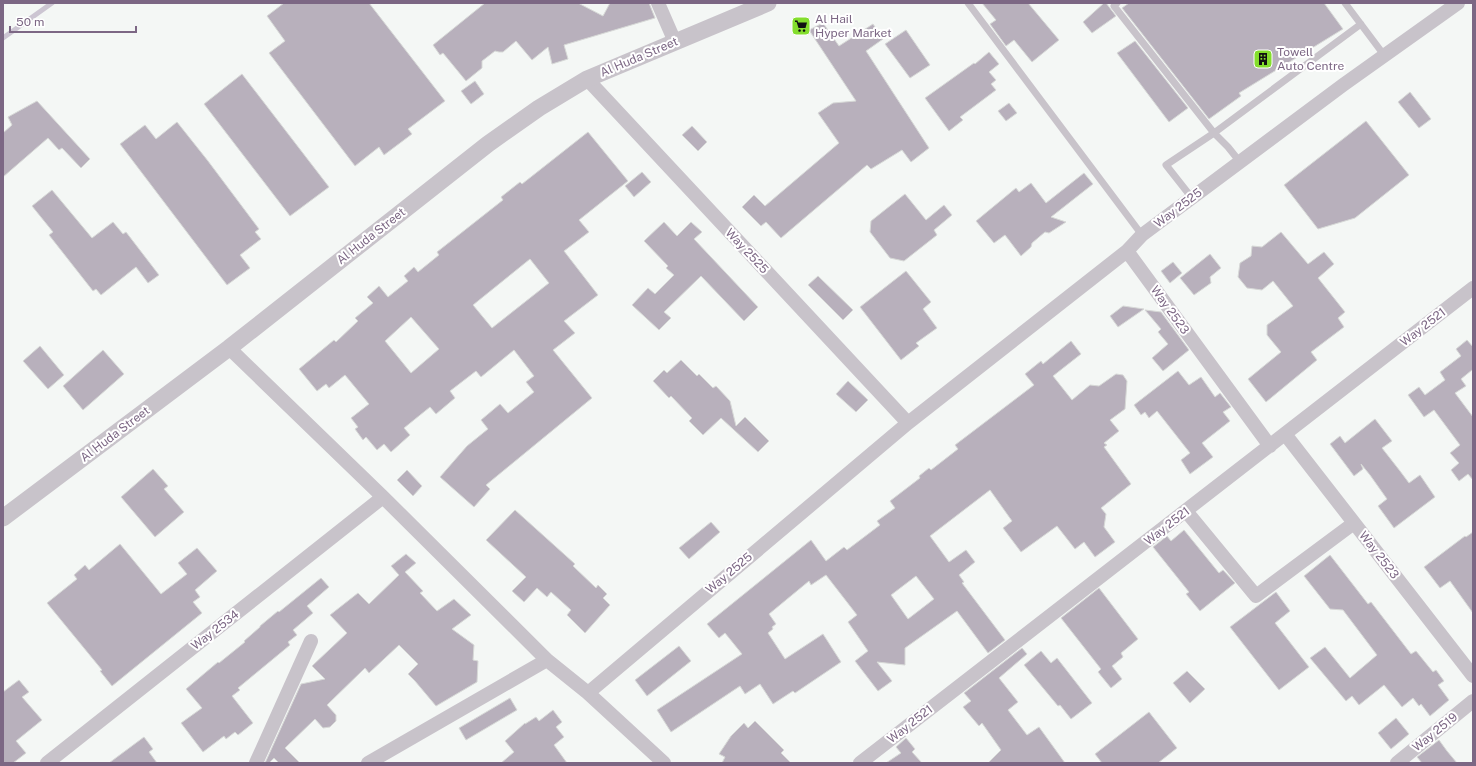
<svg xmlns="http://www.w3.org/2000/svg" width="1476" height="766" font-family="'Public Sans',sans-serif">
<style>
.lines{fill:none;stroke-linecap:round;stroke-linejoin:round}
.stream{stroke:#ccc5d2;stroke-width:5}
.building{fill:#b8b0bc;stroke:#d7d9d7;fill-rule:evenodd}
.service{stroke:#c8c3ca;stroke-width:7}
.minor{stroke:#c8c3ca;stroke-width:14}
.tertiary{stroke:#c8c3ca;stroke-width:17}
.labels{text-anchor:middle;stroke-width:4;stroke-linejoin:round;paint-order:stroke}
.poi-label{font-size:12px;fill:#7c6784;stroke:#fff;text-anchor:start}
.street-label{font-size:12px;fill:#7c6784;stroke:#fff}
</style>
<rect width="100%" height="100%" fill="#f4f7f5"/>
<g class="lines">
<!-- stream -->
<path class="stream" d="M3 38 52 3"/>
</g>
<!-- building -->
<path class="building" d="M284 3H369L445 101 408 129 412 134 384 155 379 147 355 166 269 53 285 41 267 16Z
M485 3H578L603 16 610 3H649L655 18 564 45 568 59 552 64 548 47 532 60 516 41 503 52H499L495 51 482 61V68L466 81 443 53 440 55 433 45Z
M982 3H1028L1059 40 1032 62 1014 40 1006 46 990 24 996 20Z
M1104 3H1106L1116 16 1092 33 1083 22Z
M1129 3H1324L1343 29 1239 93 1241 96 1209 119 1122 8Z
M823 23 839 46 873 24 883 39 866 51 929 148 911 162 902 150 871 169 867 165 781 238 766 222 761 226 742 207 754 195 765 206 839 143 818 113 833 103 856 101 809 30Z
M906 30 930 65 910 78 885 44Z
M1135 41 1188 108 1169 122 1117 53Z
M989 52 999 64 989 72 996 80 991 84 996 90 960 117 963 120 949 131 925 98 974 63 975 64Z
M242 74 329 187 290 216 204 104Z
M475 81 484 94 471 104 461 91Z
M1410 92 1431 119 1419 128 1398 102Z
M37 101 90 159 81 168 62 148 59 150 48 138 3 177V133L12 125 8 117Z
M1009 103 1017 113 1006 121 998 111Z
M1366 121 1409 175 1355 218 1318 229 1284 185Z
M177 122 208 161 259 229 255 232 261 239 240 255 250 268 227 285 120 144 145 125 156 139Z
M692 126 707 142 698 151 682 135Z
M588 132 628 181 579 220 589 232 564 251 598 295 564 321 575 333 553 350 592 398 486 485 490 489 474 507 440 477 467 446 488 429 481 420 500 404 508 413 534 392 526 382 534 376 514 350 481 377 476 371 450 391 455 398 436 414 430 407 404 428 410 435 391 452 384 444 377 450 366 437 363 440 355 429 358 427 351 418 369 404 345 375 329 388 326 384 317 391 299 369 334 340 336 342 358 321 355 318 373 303 367 297 379 286 388 297 408 281 404 276 414 267 418 272 439 255 437 252 503 200 501 197 520 182 522 184ZM530 259 549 283 492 328 473 305ZM411 317 439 349 411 373 385 341Z
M642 172 651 182 634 197 625 186Z
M1084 173 1093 184 1051 217 1066 222 1049 233 1045 232 1032 243 1031 247 1021 256 1005 235 994 243 976 221 1016 188 1019 192 1031 183 1046 203Z
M52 190 92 238 113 222 123 234 126 232 159 275 148 283 136 267 101 295 96 289 93 291 49 235 53 232 32 206Z
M905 194 926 220 944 205 952 215 934 230 937 235 904 261 890 258 870 232 871 221Z
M664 222 677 236 691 222 702 232 694 239 758 307 744 321 701 276 664 312 671 318 659 330 632 305 648 288 655 294 674 275 666 268 668 266 644 241Z
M1281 232 1308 264 1324 252 1334 264 1318 278 1345 312 1338 318 1344 327 1311 352 1317 360 1266 402 1248 379 1281 352 1267 335V325L1293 306 1273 281 1262 290 1247 288 1238 277 1240 263 1251 256 1252 246 1262 247Z
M1210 254 1221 268 1210 277 1211 283 1194 295 1180 278Z
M1173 262 1182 273 1170 283 1161 271Z
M906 271 931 302 923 309 937 328 916 343 919 346 901 360 860 307Z
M818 276 853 310 843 320 808 285Z
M1123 306 1144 309 1118 327 1110 316Z
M1145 310 1161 312 1189 350 1163 371 1152 358 1168 344 1158 332 1161 329Z
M1467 340 1473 347V371L1472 370 1461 379 1466 386 1455 393 1473 417V480L1468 474 1459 481 1451 470 1459 463 1450 453 1460 445 1434 410 1424 417 1408 395 1419 387 1425 395 1445 380 1440 372 1461 356 1456 349Z
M1071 341 1081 354 1053 376 1072 400 1090 385 1099 386 1116 374 1123 375 1127 381 1125 409 1110 420 1119 431 1104 443 1107 445 1104 447 1131 484 1101 508 1106 514 1104 527 1115 542 1095 557 1084 542 1075 549 1057 526 1021 552 1003 528 1012 521 990 490 930 536 949 562 966 550 975 562 959 575 964 582 962 583 1005 640 988 653 957 611 905 648V665L877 662 892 681 878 691 855 661 868 651 848 622 857 615 826 575 811 585 809 581 769 614 776 624 772 627 773 629 768 633 785 659 823 634 841 662 795 693 793 691 773 704 760 684 745 694 740 686 671 732 657 710 742 654 725 633 719 638 707 624 811 540 826 561 844 547 847 550 880 525 877 521 895 508 890 501 920 478 919 476 929 468 931 470 958 449 955 445 1034 385 1025 374 1041 361 1043 364ZM916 576 934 599 908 619 891 595Z
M40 346 64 375 48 389 23 361Z
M103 350 124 374 83 410 63 386Z
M681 360 697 376 699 374 713 388 716 386 730 401 736 426 745 417 769 441 758 452 721 418 703 435 689 421 692 418 671 396 669 398 653 381 664 370 667 373Z
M1178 371 1189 385 1201 377 1215 397 1220 393 1231 407 1223 412 1230 421 1202 443 1213 457 1190 474 1181 460 1190 453 1157 411 1149 418 1145 412 1141 415 1134 405Z
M848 381 868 400 856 412 836 394Z
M1375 419 1392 441 1382 448 1400 471 1409 483 1420 475 1435 497 1394 528 1378 506 1387 499 1370 475 1361 464 1363 469 1354 476 1330 444 1340 436 1345 443Z
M153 469 168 486 164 489 184 512 155 537 121 497Z
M407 470 422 486 413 496 397 480Z
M515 510 575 564 573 566 596 588 598 585 607 594 603 598 610 605 585 633 567 615 571 610 551 592 547 597 537 588 524 602 512 591 526 577 486 540Z
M711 522 720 532 689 559 679 548Z
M1184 530 1219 573 1223 570 1235 583 1200 611 1186 594 1189 592 1153 547 1167 536 1171 541Z
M1473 532V613L1450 581 1440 588 1424 567 1465 536 1466 537Z
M120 544 161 594 187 574 178 563 197 548 217 571 195 590 200 597 193 602 202 613 112 686 100 671 102 670 47 603 77 579 74 575 85 565 89 570Z
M406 554 416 563 405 572 423 591 420 593 437 611 454 599 471 615 452 629 474 645 473 660 478 661 477 682 436 706 415 681 408 674 418 664 399 645 369 673 365 668 327 705 336 715V721L330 727 323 728 315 719 285 748 300 763H279L274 758 269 763H265L301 684 325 679 312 666 347 633 330 615 358 593 369 604 399 575 391 566Z
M1330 555 1368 604 1371 602 1411 654 1416 651 1433 672 1436 670 1444 681 1438 685 1449 700 1430 716 1421 704 1419 706 1413 698 1402 707 1384 685 1359 705 1352 696 1346 701 1310 658 1325 647 1350 678 1377 655 1343 610 1330 609 1304 576Z
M321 578 329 587 307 606 313 613 293 630 297 635 288 642 290 645 238 688 240 690 232 696 253 723 238 735 235 732 226 739 224 736 203 752 181 723 202 708 186 689 218 662 219 663 245 642 244 641 260 627V626L278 611 279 612Z
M1099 588 1138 639 1121 653 1123 657 1112 666 1122 679 1111 688 1098 672 1101 669 1061 618Z
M1276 592 1290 611 1275 623 1309 667 1279 690 1230 627Z
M679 646 691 661 647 696 635 680Z
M1022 648 1027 654 999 678 1018 702 1008 710 1027 735 1039 727 1065 763H988L1001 750 982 723 979 726 963 707 971 701 964 693Z
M1041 651 1051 663 1057 658 1092 703 1071 719 1060 705 1058 706 1024 665Z
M1187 671 1205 689 1190 703 1173 683Z
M19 680 29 692 22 697 42 720 16 741 26 753 13 763H3V692Z
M510 698 517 710 466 740 459 728Z
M553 710 562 722 556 727 564 737 554 745 567 763H501L514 752 505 741 525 723V724L536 717 539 721Z
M1149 712 1177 748 1158 763H1102L1095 754Z
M1396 718 1409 734 1391 749 1378 733Z
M755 721 784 750 781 753 791 763H722L725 757 719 754 731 736 744 723 748 728Z
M144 737 153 749 149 752 157 763H109Z
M906 738 915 749 912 752 922 763H886L901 753 896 747Z
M1439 740 1447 751 1457 763H1422L1417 757Z"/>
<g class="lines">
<!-- service -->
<path class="service" d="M968 3 1142 235
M1117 3 1114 6 1214 133 1166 165 1192 198
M1345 3 1384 55
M1240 162 1228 147 1214 133 1361 24"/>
<!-- minor -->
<path class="minor" d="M658 3 675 42
M587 79 908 423
M1127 251 1270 446
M229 348 383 497 547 660 588 693 664 763
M1285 434 1473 676
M1186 511 1256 596 1354 523
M588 693 908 423 1127 251 1142 235 1343 85 1458 3
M47 763 383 497
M256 763 311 641
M368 763 547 660
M860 763 1473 288
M1397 763 1473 701"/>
<!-- tertiary -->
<path class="tertiary" d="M3 518 229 348 488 144 539 108 587 79 768 3"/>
</g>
<!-- icons -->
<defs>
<g id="supermarket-square" transform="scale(1)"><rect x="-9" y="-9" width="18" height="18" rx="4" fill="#84de2d" stroke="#fff"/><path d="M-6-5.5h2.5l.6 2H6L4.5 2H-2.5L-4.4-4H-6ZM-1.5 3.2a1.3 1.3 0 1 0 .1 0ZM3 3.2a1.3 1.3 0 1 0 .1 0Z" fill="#111"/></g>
<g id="building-square" transform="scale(1)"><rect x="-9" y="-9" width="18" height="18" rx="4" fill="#84de2d" stroke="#fff"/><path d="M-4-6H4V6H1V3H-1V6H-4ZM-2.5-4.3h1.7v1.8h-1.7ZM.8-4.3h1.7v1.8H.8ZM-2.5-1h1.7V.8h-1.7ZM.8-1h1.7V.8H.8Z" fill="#111"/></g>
</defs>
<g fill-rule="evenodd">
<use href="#supermarket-square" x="801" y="26"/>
<use href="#building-square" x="1263" y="59"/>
</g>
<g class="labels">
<!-- poi labels -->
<g class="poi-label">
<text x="815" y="23">Al Hail<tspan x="815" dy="14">Hyper Market</tspan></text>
<text x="1277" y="56">Towell<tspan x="1277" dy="14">Auto Centre</tspan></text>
</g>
<!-- street labels -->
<g class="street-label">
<text transform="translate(639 57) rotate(-23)" y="4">Al Huda Street</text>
<text transform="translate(1178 208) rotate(-37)" y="4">Way 2525</text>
<text transform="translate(371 236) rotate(-38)" y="4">Al Huda Street</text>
<text transform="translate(747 251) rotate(47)" y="4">Way 2525</text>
<text transform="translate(1170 310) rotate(54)" y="4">Way 2523</text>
<text transform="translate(1423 327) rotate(-38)" y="4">Way 2521</text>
<text transform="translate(115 434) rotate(-37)" y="4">Al Huda Street</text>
<text transform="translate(1167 526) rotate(-38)" y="4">Way 2521</text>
<text transform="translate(1379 555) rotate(52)" y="4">Way 2523</text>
<text transform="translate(729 573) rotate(-40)" y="4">Way 2525</text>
<text transform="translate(215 630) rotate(-38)" y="4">Way 2534</text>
<text transform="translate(910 724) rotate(-38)" y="4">Way 2521</text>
<text transform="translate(1435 732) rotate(-39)" y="4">Way 2519</text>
</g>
</g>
<!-- border -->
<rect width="1476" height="766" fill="none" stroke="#7c6784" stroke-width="8"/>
<!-- scale -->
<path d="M10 26v6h126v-6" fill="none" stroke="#7c6784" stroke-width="2"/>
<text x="16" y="26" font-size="12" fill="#7c6784" stroke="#ffffff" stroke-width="3" paint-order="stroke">50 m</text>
</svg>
